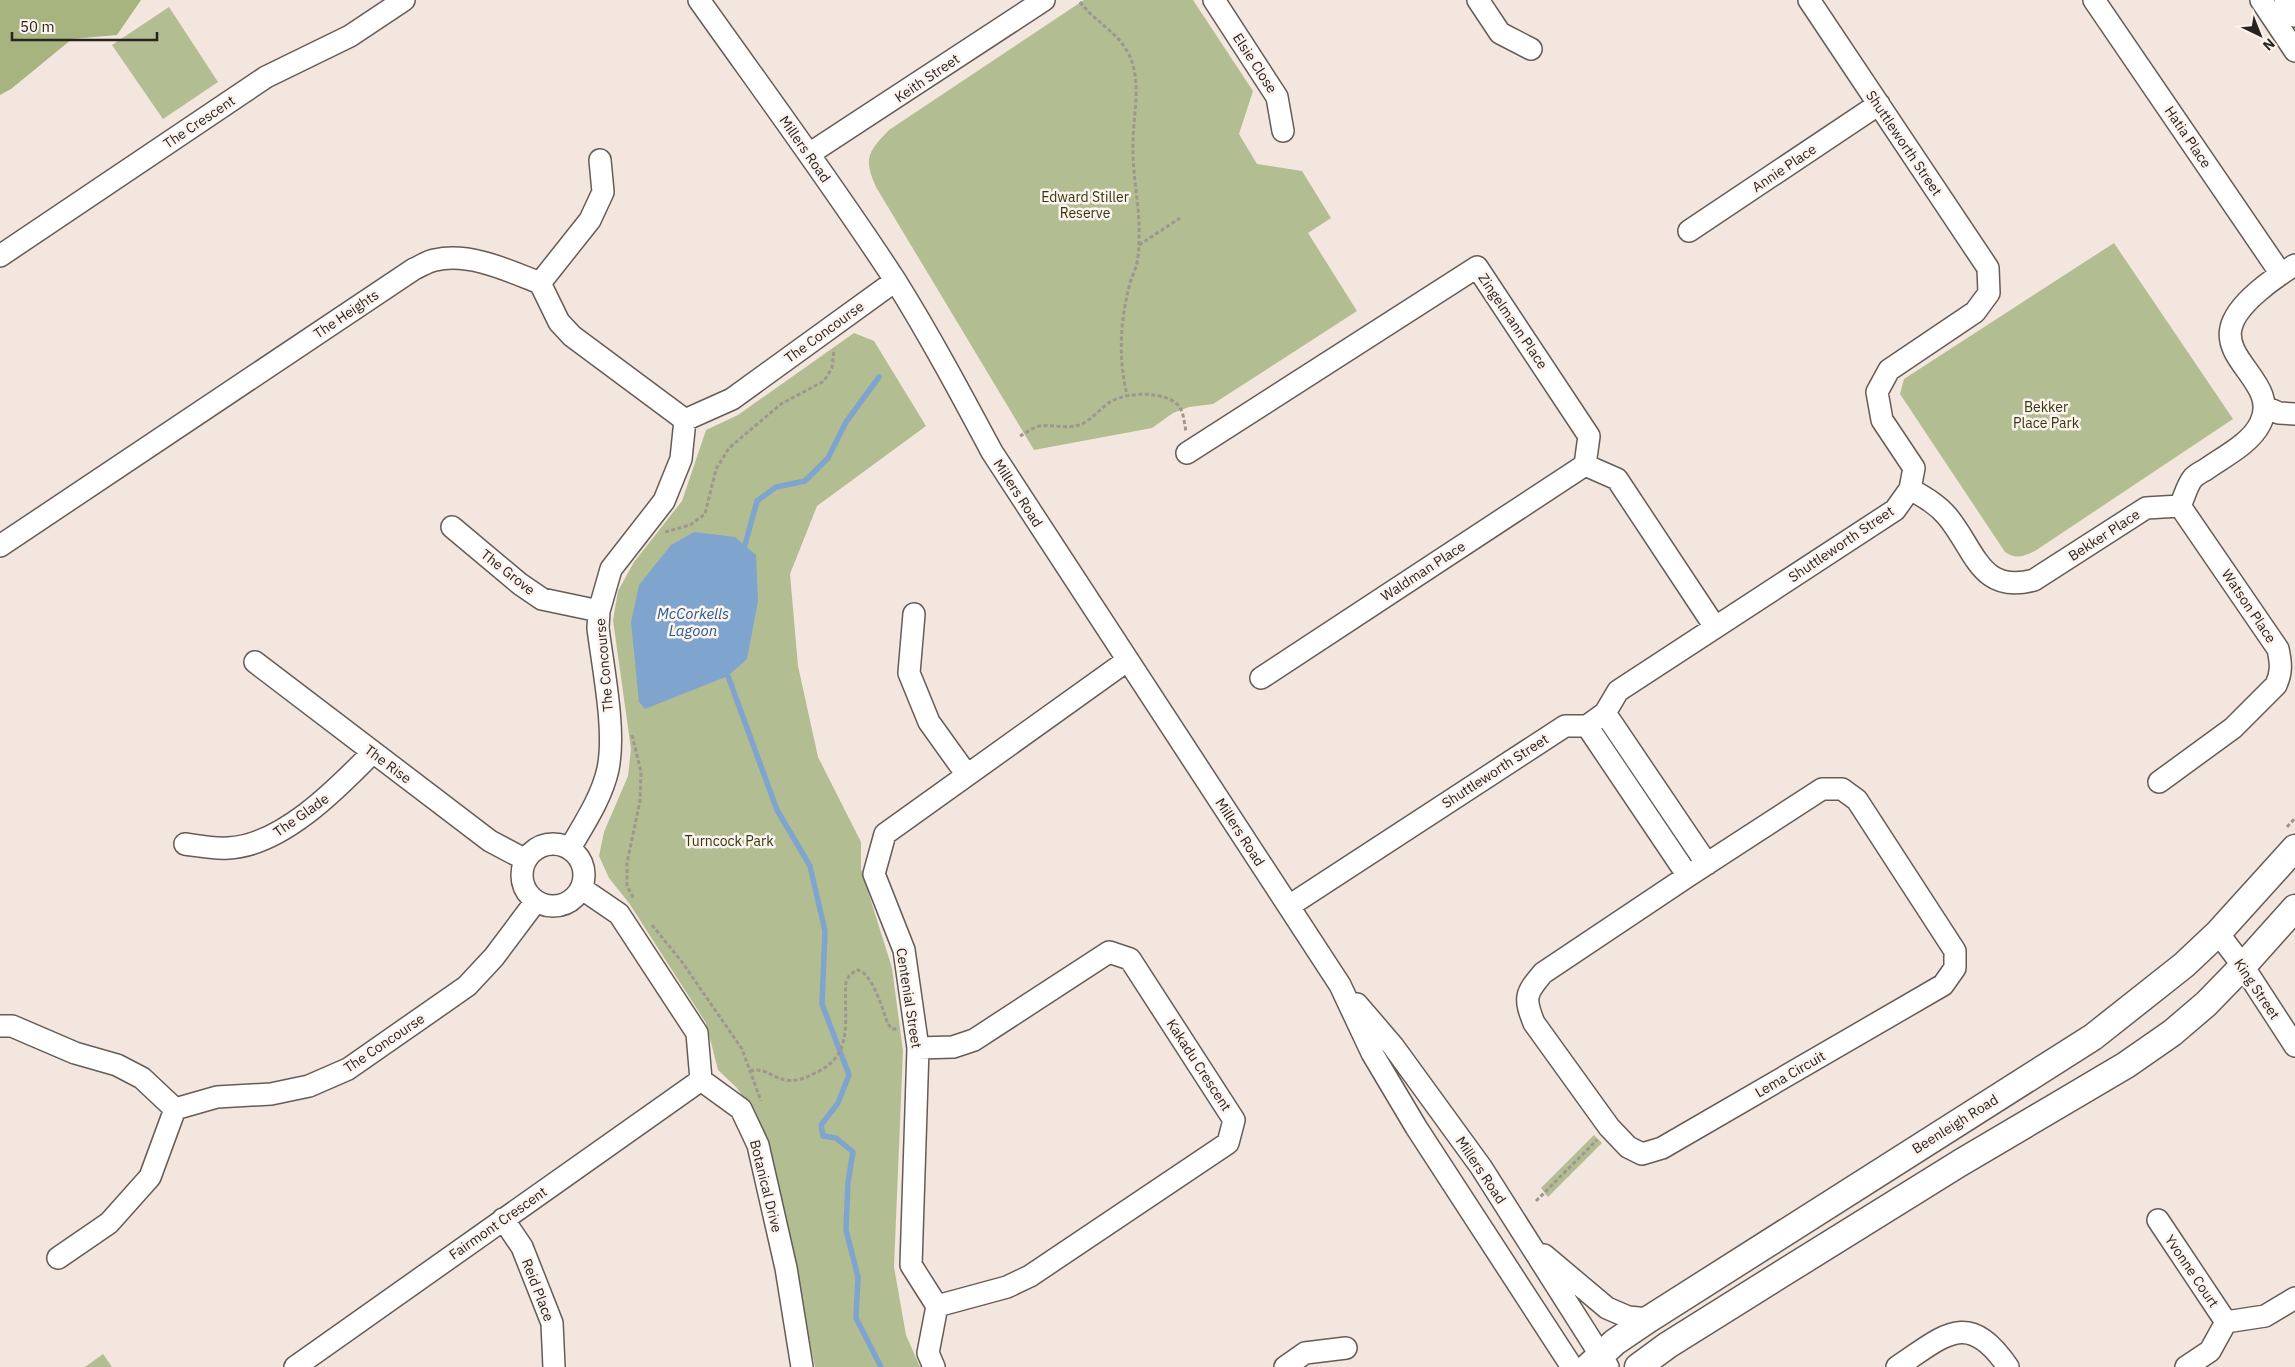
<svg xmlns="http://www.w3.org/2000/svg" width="2295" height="1367" font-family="'IBM Plex Sans',sans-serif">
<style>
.green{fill:#b3bd92}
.forest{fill:#a8b480}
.water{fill:#7fa5ce}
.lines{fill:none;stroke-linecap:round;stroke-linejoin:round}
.stream{stroke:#7fa5ce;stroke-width:5.5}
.minor-casing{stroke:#665c56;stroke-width:24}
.major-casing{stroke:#665c56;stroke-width:29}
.path{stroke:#9e9690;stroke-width:3;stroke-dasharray:4 2.5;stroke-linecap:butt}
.minor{stroke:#fff;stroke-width:21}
.major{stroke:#fff;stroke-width:26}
.labels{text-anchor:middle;stroke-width:5;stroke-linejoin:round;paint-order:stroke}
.street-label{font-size:14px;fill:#272320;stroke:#fdf3ee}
.park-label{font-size:14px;fill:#31380f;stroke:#fdf3ee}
.water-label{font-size:15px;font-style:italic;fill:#245a8e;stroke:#fdf3ee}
</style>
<rect width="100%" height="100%" fill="#f2e6de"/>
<!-- green -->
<path class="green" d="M1084 0H1193L1253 91 1239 134 1257 164 1302 171 1331 218 1308 233 1357 311 1213 404 1189 407 1173 413 1152 428 1034 450 876 187C863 158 868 152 889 130Z
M169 7 218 82 163 119 112 45Z
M2114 243 2233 419 2035 551C2024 556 2016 560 2005 552L1900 394 1904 379Z
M854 333 874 341 926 426 817 506 790 574 798 666 818 757 861 842V869L892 968 903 1051 894 1267 906 1335 920 1367H815L770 1147 755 1113 736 1087 718 1070 706 1023 629 903 609 878 599 856 604 832 628 776 631 749 613 620 618 591 634 562 682 501 706 430 738 415Z
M1594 1135 1602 1143 1548 1197 1541 1188Z
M103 1354 112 1367H85Z"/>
<!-- forest -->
<path class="forest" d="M0 0H141L117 35 72 39 11 89 0 95Z"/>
<!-- water -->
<path class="water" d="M694 532 735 537 756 555 758 601 747 659 728 676 645 709 639 702 631 622 639 585 671 545Z"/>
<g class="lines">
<!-- stream -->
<path class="stream" d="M745 545 757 501 776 487 805 481 828 458 846 422 879 377
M728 676 777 810 810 866 825 931 822 1004 849 1075 838 1103 821 1125 823 1136 836 1138 853 1152 848 1182 846 1230 858 1277 856 1318 881 1367"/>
<!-- minor casing -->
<g class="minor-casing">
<path id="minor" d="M699 0C765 93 833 185 895 280 930 336 961 394 992 452L1340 985 1372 1053 1416 1127 1572 1367
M1214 0 1277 97 1283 131
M1478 0 1500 33 1531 49
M2094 0 2281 274
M2261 0 2295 51
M2285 0 2295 16
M809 154 1044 0
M1689 231 1879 104
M0 256 266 77 350 36 404 0
M540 283 590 220 603 192 600 160
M2265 407 2279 413 2295 414
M1187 453 1477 267 1589 436 1585 465 1617 479 1715 627
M1910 489C1924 497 1937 504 1947 516 1975 549 1980 595 2034 580L2146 508 2180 506C2184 498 2187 485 2193 478 2196 475 2201 472 2205 470 2223 457 2250 444 2260 424 2280 386 2223 362 2231 328 2236 304 2275 277 2295 265
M452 527 520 584 542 599 599 611
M0 546 414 269C421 266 428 261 435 260 470 252 509 271 540 283L559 322 572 336 685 420
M914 614 909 673 929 722 967 775
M255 662 490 841 526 860
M1261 678 1585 465
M1605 713 1707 864
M1587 726 1688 876
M2159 782 2233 728 2276 685C2282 672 2281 663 2278 649L2180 506
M1822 789H1842L1857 800 1955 951V968L1943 985 1662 1148 1642 1154 1628 1147 1609 1127 1534 1023C1524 998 1525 994 1543 973L1688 876Z
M522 875a31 31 0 1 1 62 0a31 31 0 1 1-62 0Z
M185 844C199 846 214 849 228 848 281 846 337 789 372 753
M570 848C584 824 602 797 608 769 616 730 603 669 598 628L599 611 611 569 664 501 681 459 685 420 732 399 895 281
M581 888 619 914 697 1033 701 1080 741 1109 758 1145 786 1268 802 1367
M1289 906 1565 726H1587L1605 713 1618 691 1895 510 1910 489 1914 468 1882 420 1877 392 1889 370 1975 312 1989 293 1988 268 1809 0
M2218 933 2243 966 2295 1046
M1357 1004 1393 1046 1481 1167 1608 1367
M0 1026H12L75 1053 117 1065 142 1078 175 1109 217 1097 271 1094 309 1086 348 1069 467 986 494 957 536 901
M918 1048 953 1047 974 1040 1109 952 1130 959 1234 1120 1228 1143 1030 1276 1007 1287 937 1306
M503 1219 522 1247 552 1323 554 1367
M2158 1220 2226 1322
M1544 1255 1607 1308 1628 1317 1649 1319
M58 1258 109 1223 150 1177 175 1109
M295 1367 701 1080
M934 1367 928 1353 937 1306 911 1265 918 1048 904 950 874 874 885 834 1128 660
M1285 1367 1305 1353 1346 1348
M1897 1367C1944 1336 1968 1308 2008 1367
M2186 1367 2210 1351 2226 1322 2265 1316 2295 1298"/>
</g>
<!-- major casing -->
<g class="major-casing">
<path id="major" d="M1588 1367 1615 1342 1649 1319 2093 1037 2184 965 2218 933 2295 848
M1638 1367 1668 1345 1775 1278 1960 1163 2126 1065 2172 1033 2206 1004 2243 966 2295 908"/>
</g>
<!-- path -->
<path class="path" d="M1080 2C1094 21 1116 31 1127 51 1143 78 1133 114 1133 144 1132 175 1140 205 1139 235 1139 244 1139 253 1137 262 1136 269 1132 276 1130 283 1120 322 1118 357 1127 395
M1139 245 1180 218
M1020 436C1026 433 1033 427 1040 426 1054 424 1068 430 1082 424 1094 418 1101 407 1112 401 1128 392 1165 391 1178 405 1184 412 1184 422 1186 431
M665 532 690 525 705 514 716 469 729 448 781 404 824 381 832 368 834 349
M632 735 641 772 640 801 627 863V886L634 899
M2287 827 2295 818
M652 925 682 962 742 1049 761 1101
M750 1071C764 1067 772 1077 785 1080 796 1082 806 1078 815 1073 856 1055 843 1018 846 982L849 976 856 970C872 970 883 1011 888 1024L892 1029H897
M1536 1201 1597 1140"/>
<!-- minor -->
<use href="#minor" class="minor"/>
<!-- major -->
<use href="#major" class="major"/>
</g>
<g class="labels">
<!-- street labels -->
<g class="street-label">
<text transform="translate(1255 63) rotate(57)" y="5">Elsie Close</text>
<text transform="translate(927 78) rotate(-34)" y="5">Keith Street</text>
<text transform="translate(199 122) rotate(-34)" y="5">The Crescent</text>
<text transform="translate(2188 137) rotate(56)" y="5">Hatia Place</text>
<text transform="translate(1904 143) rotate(56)" y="5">Shuttleworth Street</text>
<text transform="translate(805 149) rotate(55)" y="5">Millers Road</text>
<text transform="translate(1784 168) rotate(-34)" y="5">Annie Place</text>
<text transform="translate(346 314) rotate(-34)" y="5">The Heights</text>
<text transform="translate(1513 321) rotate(56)" y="5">Zingelmann Place</text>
<text transform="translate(824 332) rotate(-36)" y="5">The Concourse</text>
<text transform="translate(1018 493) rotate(57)" y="5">Millers Road</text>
<text transform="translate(2104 535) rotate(-33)" y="5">Bekker Place</text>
<text transform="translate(1841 544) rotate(-34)" y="5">Shuttleworth Street</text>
<text transform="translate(1423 571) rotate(-33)" y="5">Waldman Place</text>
<text transform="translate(508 572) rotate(38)" y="5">The Grove</text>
<text transform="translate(2249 606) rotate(56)" y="5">Watson Place</text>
<text transform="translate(604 665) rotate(-95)" y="5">The Concourse</text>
<text transform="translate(388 764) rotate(37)" y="5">The Rise</text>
<text transform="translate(1495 771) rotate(-33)" y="5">Shuttleworth Street</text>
<text transform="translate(301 815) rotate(-35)" y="5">The Glade</text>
<text transform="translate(1240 832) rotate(57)" y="5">Millers Road</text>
<text transform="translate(2257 989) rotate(56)" y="5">King Street</text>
<text transform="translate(909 998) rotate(81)" y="5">Centenial Street</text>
<text transform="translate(384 1043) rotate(-34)" y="5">The Concourse</text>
<text transform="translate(1199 1065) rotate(57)" y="5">Kakadu Crescent</text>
<text transform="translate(1790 1074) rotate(-30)" y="5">Lema Circuit</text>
<text transform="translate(1955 1124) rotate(-32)" y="5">Beenleigh Road</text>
<text transform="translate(1481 1170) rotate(56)" y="5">Millers Road</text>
<text transform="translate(766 1186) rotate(76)" y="5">Botanical Drive</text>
<text transform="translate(498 1223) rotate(-35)" y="5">Fairmont Crescent</text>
<text transform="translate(2192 1271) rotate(56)" y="5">Yvonne Court</text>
<text transform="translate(538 1290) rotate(69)" y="5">Reid Place</text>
</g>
<!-- park labels -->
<g class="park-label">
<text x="1085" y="202">Edward Stiller<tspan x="1085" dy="16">Reserve</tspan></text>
<text x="2046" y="412">Bekker<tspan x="2046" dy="16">Place Park</tspan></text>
<text x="729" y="846">Turncock Park</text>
</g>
<!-- water labels -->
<g class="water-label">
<text x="693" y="619">McCorkells<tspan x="693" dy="17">Lagoon</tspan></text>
</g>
</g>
<!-- north arrow -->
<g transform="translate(2260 35) rotate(137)" stroke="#fdf3ee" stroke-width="4" paint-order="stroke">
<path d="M0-4L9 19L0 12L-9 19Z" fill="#272320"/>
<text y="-8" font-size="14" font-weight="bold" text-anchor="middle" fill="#272320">N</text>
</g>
<!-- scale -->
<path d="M12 32v8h145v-8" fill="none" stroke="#272320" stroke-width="2.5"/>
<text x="20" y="32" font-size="15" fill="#272320" stroke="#fdf3ee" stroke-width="4" paint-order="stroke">50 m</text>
</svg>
